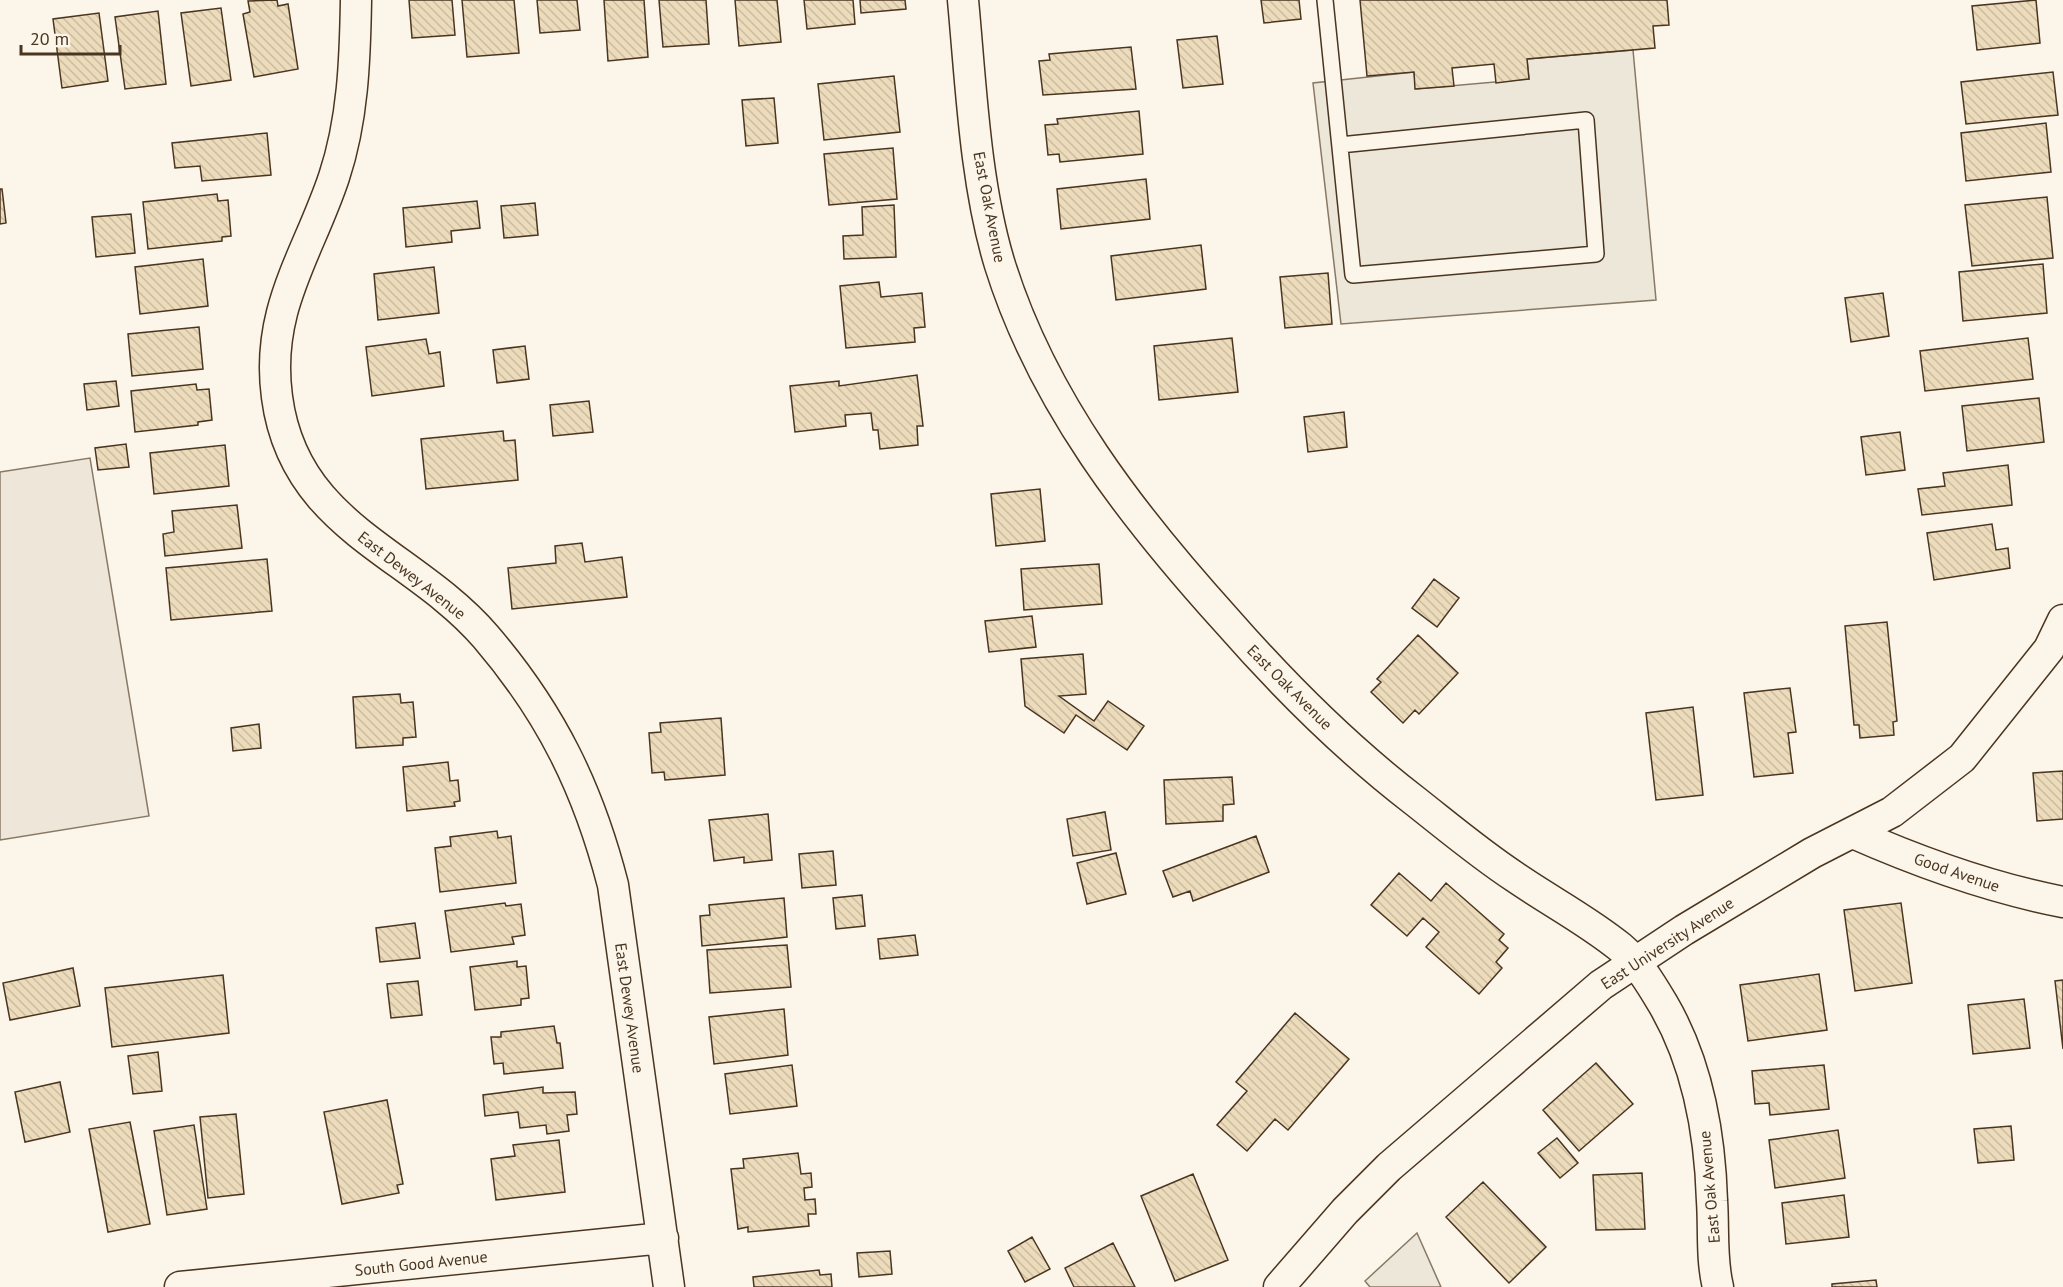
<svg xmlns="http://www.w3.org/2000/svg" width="2063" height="1287" font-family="'PT Sans',sans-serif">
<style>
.pitch{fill:#ede6d9;stroke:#887966;stroke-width:1.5}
.parking{fill:#ede7d9;stroke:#887966;stroke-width:1.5}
.building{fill:url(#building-back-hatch);stroke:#4a3520;stroke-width:1.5}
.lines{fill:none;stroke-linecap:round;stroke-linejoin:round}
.service-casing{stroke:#4a3520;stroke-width:18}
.minor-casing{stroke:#4a3520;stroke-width:33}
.service{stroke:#fbf6e9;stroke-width:15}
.minor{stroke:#fbf6e9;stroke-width:30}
.labels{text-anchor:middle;stroke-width:4.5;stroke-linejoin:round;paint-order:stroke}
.street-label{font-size:16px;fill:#4a3520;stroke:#fbf6e9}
</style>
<defs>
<pattern id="building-back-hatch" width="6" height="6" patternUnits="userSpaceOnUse" patternTransform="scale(1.5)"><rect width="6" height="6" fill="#ecdcbc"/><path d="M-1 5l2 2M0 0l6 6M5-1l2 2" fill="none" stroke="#ccbda1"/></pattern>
</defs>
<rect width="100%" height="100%" fill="#fbf6e9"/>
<!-- pitch -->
<path class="pitch" d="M90 458 149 816 0 840V472Z"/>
<!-- parking -->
<path class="parking" d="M1633 50 1656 300 1341 324 1313 83 1414 72 1416 89 1529 79 1527 59Z
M1417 1233 1441 1287H1370L1365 1281Z"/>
<!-- building -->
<path class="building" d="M277 0 278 6 288 4 298 69 254 77 243 14 250 12 248 1Z
M409 0H452L455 35 412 38Z
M462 0H514L519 53 467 57Z
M537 0H577L580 30 540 33Z
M604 0H644L648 57 608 61Z
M659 0H706L709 44 663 47Z
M735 0H777L781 42 739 46Z
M804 0H853L855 24 807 29Z
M860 0H905L906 9 861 13Z
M1261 0H1299L1301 19 1264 23Z
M1360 0H1667L1669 25 1653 26 1655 48 1527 59 1529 79 1496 83 1494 64 1452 68 1454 86 1415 89 1414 72 1367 76Z
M2036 0 2040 43 1977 50 1972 6Z
M221 8 231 80 191 86 181 13Z
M158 11 166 84 125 89 115 17Z
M99 13 108 81 62 88 53 19Z
M1217 36 1223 84 1183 88 1177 40Z
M1131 47 1136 89 1043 95 1039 61 1050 60 1049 54Z
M2053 72 2058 115 1966 124 1961 82Z
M894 76 900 132 824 140 818 84Z
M774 98 778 143 746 146 742 100Z
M1139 111 1143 154 1060 162 1059 154 1048 155 1045 125 1058 124 1057 119Z
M2046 123 2051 172 1966 181 1961 133Z
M267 133 271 175 202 181 200 166 175 168 172 143Z
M893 148 897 199 829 205 824 154Z
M1146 179 1150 219 1061 229 1057 189Z
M0 189H2L6 223 0 224Z
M217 194 218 201 228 200 231 236 222 237V241L148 249 143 202Z
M2047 197 2053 258 1972 266 1965 205Z
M477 201 480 228 451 231 452 242 406 247 403 208Z
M535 203 538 235 504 238 501 206Z
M894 205 896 257 844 259 843 236 863 235 862 207Z
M131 214 135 253 96 257 92 217Z
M1201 245 1206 289 1116 300 1111 256Z
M203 259 208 306 140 314 135 267Z
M2043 264 2047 313 1963 321 1959 272Z
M434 267 439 313 378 320 374 274Z
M1328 273 1332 324 1285 328 1280 277Z
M879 282 881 297 922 293 925 327 914 328 915 342 846 348 840 286Z
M1883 293 1889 336 1851 342 1845 298Z
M199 327 203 369 132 376 128 334Z
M1232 338 1238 392 1159 400 1154 346Z
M2028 338 2033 379 1925 391 1920 351Z
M426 339 429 354 440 352 444 386 372 396 366 347Z
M525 346 529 379 497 383 493 350Z
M917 375 923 426H917L918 445 880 449 878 430H873L871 413 845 415 846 426 795 432 790 386 839 381V386Z
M116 381 119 406 87 410 84 384Z
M196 384 197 390 209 389 212 420 198 422V425L135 432 131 391Z
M2039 398 2044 442 1967 451 1962 406Z
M589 401 593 432 553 436 550 405Z
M1344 412 1347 447 1308 452 1304 417Z
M503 431 504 441 515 440 518 480 426 489 421 439Z
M1900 432 1905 470 1866 475 1861 437Z
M126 444 129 467 98 470 95 448Z
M225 445 229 486 154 494 150 453Z
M2008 465 2012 505 1922 515 1918 489 1945 486 1943 473Z
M1040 489 1045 541 996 546 991 494Z
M237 505 242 548 165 556 163 534 174 532 172 511Z
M1992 524 1996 550 2008 548 2010 568 1934 580 1927 533Z
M582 543 585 562 622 557 627 597 512 609 508 568 556 563 555 546Z
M267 559 272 611 171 620 166 568Z
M1099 564 1102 604 1024 610 1021 569Z
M1434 579 1459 598 1437 627 1412 608Z
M1032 616 1036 647 989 652 985 621Z
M1887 622 1897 721 1893 722 1894 735 1860 738 1859 725H1854L1845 626Z
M1418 635 1458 673 1419 714 1415 710 1403 723 1371 692 1381 682 1377 679Z
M1083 654 1086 694 1059 696 1094 721 1108 701 1144 726 1127 750 1076 715 1064 733 1025 706 1021 659Z
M1790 688 1796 732 1788 733 1793 773 1754 777 1744 693Z
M400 694 401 703 413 702 416 737 403 738V745L356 748 353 697Z
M1693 707 1703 795 1656 800 1646 713Z
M721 718 725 775 665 780 664 772 652 773 649 733 661 732 660 723Z
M259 724 261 748 233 751 231 728Z
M448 762 450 781 458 780 460 801 454 802 455 806 407 811 403 767Z
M2063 771V819L2037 821 2033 773Z
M1232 777 1234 804 1223 805V821L1166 824 1164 780Z
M1105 812 1111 850 1073 856 1067 819Z
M768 814 772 860 744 863V857L714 861 709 820Z
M497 831 498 838 511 836 516 883 440 892 435 848 451 846 450 837Z
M1256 836 1269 872 1193 901 1190 891 1173 897 1163 871Z
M833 851 836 885 802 888 799 854Z
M1116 853 1126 894 1087 904 1077 863Z
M1399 873 1431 901 1446 883 1504 934 1499 940 1508 948 1496 962 1502 968 1479 994 1426 947 1439 932 1423 918 1407 936 1371 905Z
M862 895 865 926 836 929 833 898Z
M784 898 787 937 702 946 700 916 710 915 709 905Z
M505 903 506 906 521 904 525 935 512 937 514 944 451 952 445 911Z
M1901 903 1912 983 1855 991 1844 910Z
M415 923 420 958 380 962 376 928Z
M915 935 918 955 880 959 878 939Z
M787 945 791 987 710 993 707 950Z
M517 961V967L526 966 529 998 521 999V1005L475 1010 470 967Z
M73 968 80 1006 10 1020 3 983Z
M1819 974 1827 1030 1748 1041 1740 985Z
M223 975 229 1033 112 1047 105 988Z
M2063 980V1049L2055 981Z
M418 981 422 1015 391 1018 387 984Z
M2024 999 2030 1048 1973 1054 1968 1005Z
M784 1009 788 1055 714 1064 709 1017Z
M1295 1013 1349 1059 1288 1130 1275 1119 1247 1151 1217 1125 1247 1091 1236 1082Z
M554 1026 557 1043H560L563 1068 504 1074 503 1063 494 1064 491 1037H501V1032Z
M158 1052 162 1091 133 1094 128 1056Z
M1596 1063 1633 1104 1579 1151 1543 1110Z
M792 1065 797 1106 730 1114 725 1074Z
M1824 1065 1829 1109 1770 1115 1769 1103 1755 1104 1752 1071Z
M60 1082 70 1132 25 1142 15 1092Z
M543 1087V1093L575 1092 577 1114 567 1115 569 1131 547 1134 546 1125 520 1128 518 1112 485 1116 483 1095Z
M387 1100 403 1184 397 1185 399 1193 342 1204 324 1112Z
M236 1114 244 1194 208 1198 200 1117Z
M130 1122 150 1224 108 1232 89 1129Z
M194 1125 207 1209 167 1215 154 1131Z
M2011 1126 2014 1160 1978 1163 1974 1129Z
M1838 1130 1845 1178 1775 1188 1769 1140Z
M1557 1138 1578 1163 1560 1178 1538 1153Z
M559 1140 565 1192 496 1200 491 1159 515 1156 513 1145Z
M798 1153 801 1174 811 1173 812 1187 804 1188 805 1200 815 1199 816 1214H808L809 1226 748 1232V1227L738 1229 731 1169 744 1168 743 1159Z
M1642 1173 1645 1229 1596 1230 1593 1175Z
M1193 1174 1228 1260 1175 1281 1141 1196Z
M1483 1182 1546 1247 1509 1283 1446 1217Z
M1844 1195 1849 1237 1786 1244 1782 1203Z
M1032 1237 1050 1269 1025 1282 1008 1251Z
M1113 1243 1135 1287H1074L1065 1268Z
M890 1251 892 1274 859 1277 857 1253Z
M819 1270 820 1275 831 1274 832 1287H754L753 1277Z
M1876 1280 1877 1287H1832V1284Z"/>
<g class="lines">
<!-- service casing -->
<g class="service-casing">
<path id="service" d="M1325 0 1353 275 1596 254 1586 120 1340 145"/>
</g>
<!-- minor casing -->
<g class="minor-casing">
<path id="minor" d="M356 0C355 60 353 120 334 177 308 255 265 309 277 397 294 528 412 551 486 637 551 713 588 788 613 885L669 1287
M963 0C971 85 975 184 1000 265 1043 402 1132 516 1227 621 1284 686 1346 748 1415 801 1448 827 1480 854 1515 877 1550 901 1588 921 1620 947 1638 962 1651 984 1663 1004 1697 1062 1710 1134 1712 1201 1714 1229 1711 1259 1718 1287
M1853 833C1921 863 1991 888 2063 902
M180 1287 663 1238
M1279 1287 1345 1211 1389 1167 1601 985 1684 930 1812 853 1892 812 1962 758 2049 649 2063 620"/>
</g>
<!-- service -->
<use href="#service" class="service"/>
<!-- minor -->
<use href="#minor" class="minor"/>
</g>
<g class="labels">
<!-- street labels -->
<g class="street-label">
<text transform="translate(990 207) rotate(79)" y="6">East Oak Avenue</text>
<text transform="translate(412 575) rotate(38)" y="6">East Dewey Avenue</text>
<text transform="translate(1290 687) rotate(45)" y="6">East Oak Avenue</text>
<text transform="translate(1957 872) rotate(19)" y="6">Good Avenue</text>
<text transform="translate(1667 943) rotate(-33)" y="6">East University Avenue</text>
<text transform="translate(630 1008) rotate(82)" y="6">East Dewey Avenue</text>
<text transform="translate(1709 1187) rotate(-95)" y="6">East Oak Avenue</text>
<text transform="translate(421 1263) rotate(-6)" y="6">South Good Avenue</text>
</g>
</g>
<!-- scale -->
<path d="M21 45v9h99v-9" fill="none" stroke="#4a3520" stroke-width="3"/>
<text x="30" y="45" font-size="18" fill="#4a3520" stroke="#fbf6e9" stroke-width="4.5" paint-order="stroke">20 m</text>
</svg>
